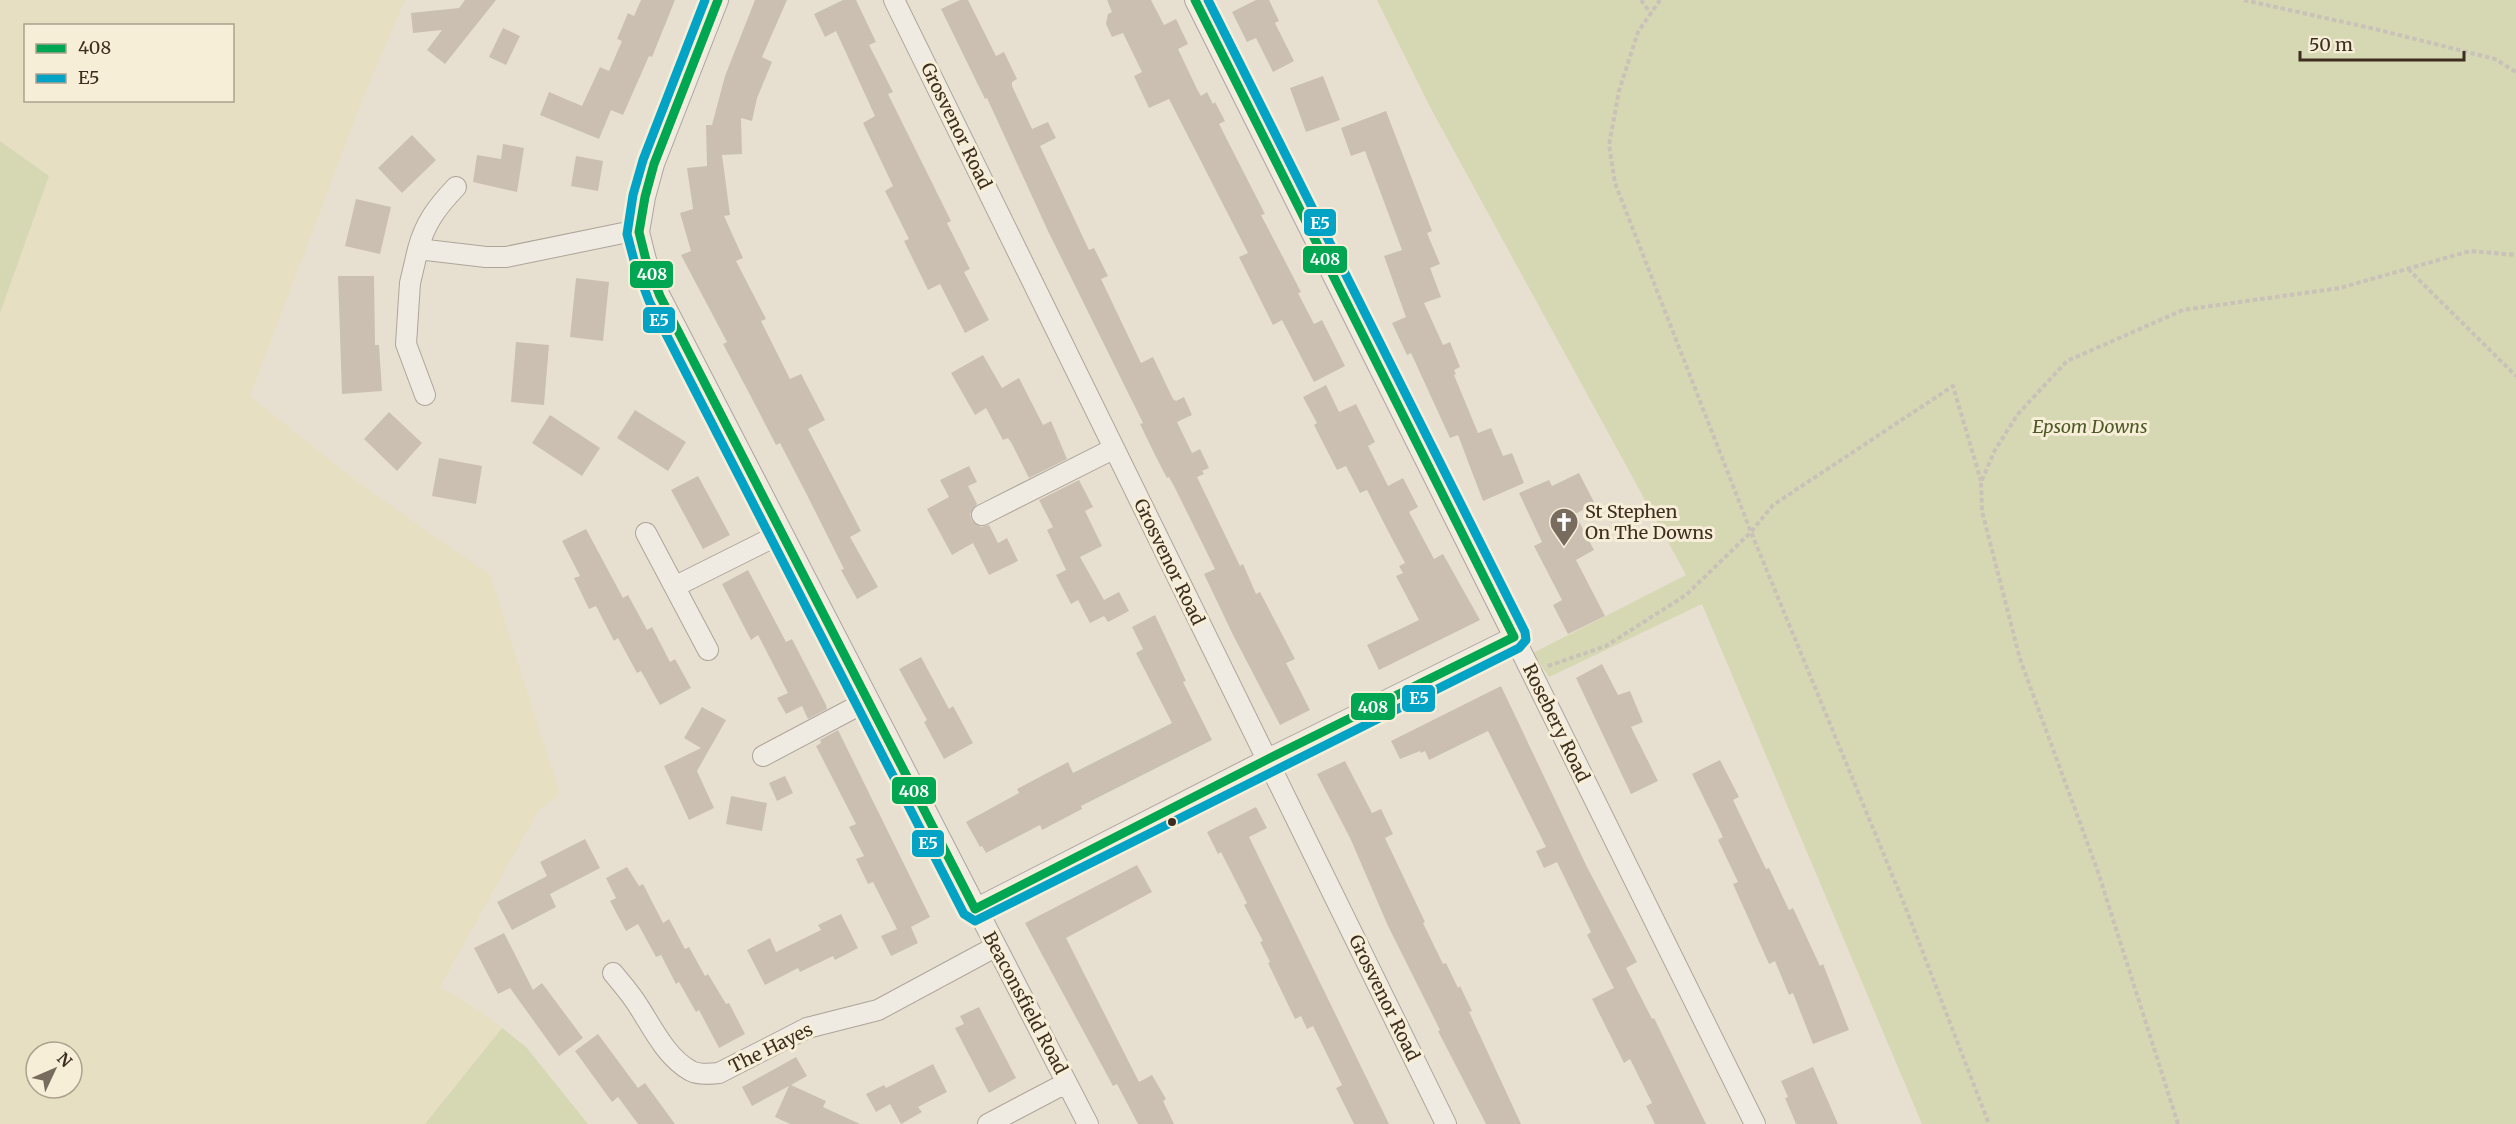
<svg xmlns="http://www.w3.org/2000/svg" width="2516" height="1124" font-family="Merriweather,serif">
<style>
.farmland{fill:#e6dfc2;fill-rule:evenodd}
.green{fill:#d6d7b3}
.building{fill:#cbbfb2}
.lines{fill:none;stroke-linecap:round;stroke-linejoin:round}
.minor-casing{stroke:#ada599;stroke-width:22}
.path{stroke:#c8c2b9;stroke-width:4;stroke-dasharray:4.5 3;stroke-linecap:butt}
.minor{stroke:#efebe3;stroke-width:20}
.bus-1-casing{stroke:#f7eed8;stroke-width:14}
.bus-2-casing{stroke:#f7eed8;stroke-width:14}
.bus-1{stroke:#00a651;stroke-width:9}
.bus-2{stroke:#03a3c5;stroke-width:9}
.bus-dot{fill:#3d2e20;stroke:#f7eed8;stroke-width:2}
.labels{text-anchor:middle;stroke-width:6;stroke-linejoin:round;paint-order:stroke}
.street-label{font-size:18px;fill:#3d2e20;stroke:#f7eed8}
.park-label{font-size:18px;font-style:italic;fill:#4d5a26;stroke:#f7eed8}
.poi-label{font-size:18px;fill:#3d2e20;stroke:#f7eed8;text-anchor:start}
.line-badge{stroke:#f7eed8;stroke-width:2}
.badge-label{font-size:16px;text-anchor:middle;font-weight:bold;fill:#fff}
</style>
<rect width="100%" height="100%" fill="#e7e0d1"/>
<!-- farmland -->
<path class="farmland" d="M0 0H405L364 96 250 396 359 483 490 575 560 794 538 811 440 987 482 1012 502 1028 425 1124H0V313L49 176 0 141ZM26 26H232V100H26ZM36 1052H72V1088H36Z"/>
<!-- green -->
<path class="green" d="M1377 0H2516V1124H1922L1702 604 1549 677 1533 653 1686 575 1430 107Z
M0 141 49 176 0 313Z
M502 1028 526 1047 588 1124H425Z"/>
<!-- building -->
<path class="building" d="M465 0H496L445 64 427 50 442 30 413 33 411 13 459 8Z
M641 0H675L652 57 649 56 623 115 611 110 599 139 540 115 549 92 582 106 600 67 609 71 622 41 617 39 628 13 634 16Z
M755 0H787L762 57 772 62 757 98 752 121 741 118 742 154 722 155 730 215 724 216 743 258 736 261 766 319 761 321 790 379 801 374 825 420 808 429 861 531 850 537 878 587 857 599 841 570 844 569 807 495 780 443 776 445 748 391 723 344 727 342 681 255 691 251 680 213 693 209 687 168 707 166 706 125H712L725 76Z
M843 0H856L876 42 869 45 893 92 888 94 951 221 947 223 970 269 964 272 989 320 965 333 940 284 928 290 904 241 909 239 885 191 893 186 863 123 875 116 836 31 825 37 814 14Z
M960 0H968L996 56 1004 52 1017 79 1012 82V86L1032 129 1048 122 1056 138 1040 146 1089 250 1094 248 1108 276 1101 279 1141 363 1153 357 1173 399 1176 401 1184 397 1192 415 1177 422 1192 453 1200 449 1209 468 1202 471 1204 474 1197 477 1240 566 1243 564 1256 594 1260 592 1295 659 1286 663 1310 710 1280 725 1233 635 1204 574 1215 569 1175 488 1169 477 1167 478 1156 457 1140 424 1143 423 1047 229 987 98 985 99 941 9Z
M1107 0H1151L1164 25 1176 19 1188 44 1178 49 1197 89 1201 96 1207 92 1213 104 1215 102 1225 121 1219 124 1265 214 1261 215 1301 292 1298 293 1314 324 1322 320 1345 366 1314 382 1282 320 1273 325 1239 257 1248 253 1169 99 1149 108 1134 76 1142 72 1123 33 1112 37 1106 24 1108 14 1112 12Z
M1256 0H1269L1279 21 1275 23 1294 61 1273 72 1256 38 1247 42 1232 12Z
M503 28 520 36 506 65 489 57Z
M1323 76 1340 120 1306 132 1290 88Z
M1386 111 1432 231 1427 233 1440 264 1430 268 1441 297 1424 303 1443 345 1450 342 1460 367 1454 370 1456 374 1454 375 1478 433 1491 428 1503 456 1512 453 1524 483 1483 501 1458 435 1450 438 1411 353 1407 355 1392 323 1406 317 1384 256 1402 250 1365 151 1351 156 1341 128Z
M412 135 436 160 402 193 378 168Z
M503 144 524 148 517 192 473 182 477 155 501 159Z
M576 156 603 161 598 191 571 186Z
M356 199 391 207 380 254 345 246Z
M338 276H374L375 345H379L382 391 342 394Z
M576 278 609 282 603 341 570 337Z
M516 342 549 345 544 405 511 402Z
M983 355 1002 388 1019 378 1043 425 1051 421 1067 459 1029 478 1012 444 1008 438 1003 440 986 408 975 415 951 373Z
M1326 385 1339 412 1356 404 1375 442 1368 446 1388 486 1403 478 1418 507 1409 512 1434 559 1443 554 1480 620 1379 670 1367 645 1419 620 1396 576 1403 573 1399 566 1405 563 1388 531 1367 490 1360 493 1346 466 1337 470 1314 425 1317 423 1303 397Z
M635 410 686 442 668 471 617 438Z
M389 412 422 443 397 471 364 439Z
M550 415 600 448 582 476 532 443Z
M439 458 482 466 476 504 432 496Z
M969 466 977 482 968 486 977 504 970 514 972 521 981 527 989 525 998 543 1007 538 1018 561 989 575 973 543 952 555 927 509 949 497 940 480Z
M1579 473 1595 504 1575 514 1594 550 1576 560 1605 616 1568 634 1553 605 1562 600 1534 546 1542 542 1519 493 1549 480 1552 486Z
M698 476 730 535 703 549 671 490Z
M1079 480 1093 507 1085 511 1102 546 1080 557 1104 600 1119 592 1129 611 1108 622 1104 616 1090 623 1078 600 1071 604 1056 575 1066 570 1047 530 1053 527 1039 500Z
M586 529 623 598 628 595 647 630 652 627 670 662 675 659 691 688 660 705 641 671 637 673 618 638 614 641 596 606 589 609 574 578 580 576 562 541Z
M748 570 786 642 792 639 826 705 827 709 808 719 802 706 786 714 777 698 788 693 758 635 751 640 722 584Z
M1155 615 1186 681 1183 682 1212 740 1081 806 1082 809 1042 830 1040 825 986 853 982 846 980 847 966 822 1019 793 1017 789 1068 762 1073 773 1172 723 1136 653 1143 649 1132 627Z
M921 657 949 709 953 706 973 743 944 759 924 722 927 720 899 669Z
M1602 664 1618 695 1630 691 1643 722 1631 727 1658 781 1631 794 1576 678Z
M1501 686 1587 867 1637 962 1626 968 1652 1019 1654 1018 1706 1124H1655L1646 1106 1652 1103 1630 1059 1624 1063 1592 999 1614 988 1587 935 1591 932 1557 862 1544 868 1536 851 1546 847 1488 731 1429 760 1425 751 1421 753 1420 751 1400 759 1391 741Z
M702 707 726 720 697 771 714 808 689 820 664 766 701 748 684 738Z
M838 730 930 917 911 927 918 943 891 956 881 936 897 929 873 882 868 884 856 859 864 856 849 827 856 824 816 746 821 743 820 740Z
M1720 760 1739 797 1733 800 1766 869 1769 868 1789 910 1793 908 1820 966 1823 964 1849 1030 1813 1044 1793 993 1789 995 1775 961 1769 964 1733 884 1738 882 1718 840 1723 837 1692 774Z
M1345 761 1372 813 1381 809 1393 834 1385 838 1425 922 1423 923 1443 964 1446 963 1458 988 1460 986 1472 1011 1469 1012 1521 1124H1486L1438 1031 1440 1030 1388 926 1351 840 1317 774Z
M785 776 793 793 777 801 769 783Z
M731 796 767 803 762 831 726 824Z
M1256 807 1267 828 1249 837 1389 1124H1354L1336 1088 1342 1085 1313 1026 1307 1029 1301 1016 1295 1019 1268 963 1270 962 1260 942 1263 941 1244 905 1247 903 1221 852 1218 854 1207 832Z
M585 839 600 868 550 894 556 907 512 930 497 902 547 876 540 862Z
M1137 865 1152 892 1066 938 1139 1082 1152 1075 1166 1099 1163 1101 1174 1124H1138L1117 1084 1113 1086 1025 923Z
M627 867 639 886 643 884 663 923 669 919 685 949 689 947 705 976 708 974 726 1004 729 1003 745 1034 719 1048 699 1010 696 1012 679 982 676 984 661 955 656 957 638 924 626 931 610 901 616 898 606 878Z
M841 914 858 948 835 960 833 956 800 972 798 968 765 985 747 950 770 938 776 952 821 930 818 925Z
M504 933 533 990 542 983 583 1038 559 1056 510 988 498 994 474 948Z
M979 1007 1016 1078 989 1093 955 1028 964 1024 960 1016Z
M598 1034 638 1088 645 1083 675 1124H638L618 1097 612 1102 575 1051Z
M796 1057 807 1076 791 1085 826 1101 823 1107 860 1124H790L775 1117 789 1086 752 1106 742 1087Z
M933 1064 947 1092 918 1107 922 1112 901 1124 890 1104 876 1112 866 1094 884 1085 886 1088Z
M1813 1067 1838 1124H1796L1785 1098 1788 1097 1781 1081Z"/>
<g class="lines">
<!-- minor casing -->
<g class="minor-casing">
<path id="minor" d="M718 0 654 164 645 197 639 232 646 260 660 296 1088 1124
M894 0 1446 1124
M1195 0 1514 637 1755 1124
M418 249C425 223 437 207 456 187
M425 395 406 344 410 283 418 249 486 257H506L623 233 639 232
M982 515 1113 449
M646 533 708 650
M676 586 782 533
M763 756 867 701
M975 909 1276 755 1514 637
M613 973C622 984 632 995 639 1007 653 1029 667 1058 691 1071 699 1075 710 1074 719 1073L807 1028 878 1010 995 947
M988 1124 1066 1083"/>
</g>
<!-- path -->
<path class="path" d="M1641 0 1651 14
M1660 0 1638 32 1619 91 1609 145 1615 183 1751 532 1905 906 1989 1124
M2244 0 2375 29 2495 59 2516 72
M2408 269 2516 376
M1548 666 1606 646 1686 595 1751 532 1773 505 1953 386 1981 481
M2178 1124 2098 872 2020 659 1982 511 1981 482 1995 450 2018 414 2067 361 2183 310 2340 288 2470 251 2516 255"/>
<!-- minor -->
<use href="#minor" class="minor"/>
<!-- bus-1 casing -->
<g class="bus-1-casing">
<path id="bus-1" d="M718 0 654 164 645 197 639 232 646 260 660 296 975 909 1276 755 1514 637 1195 0"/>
</g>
<!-- bus-2 casing -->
<g class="bus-2-casing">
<path id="bus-2" d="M705 0 643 160 633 195 627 234 635 264 649 301 964 914 975 921 1519 648 1526 640 1525 632 1208 0"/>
</g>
<!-- bus-1 -->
<use href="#bus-1" class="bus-1"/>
<!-- bus-2 -->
<use href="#bus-2" class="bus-2"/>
</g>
<!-- icons -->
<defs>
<g id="church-pin" transform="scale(1.5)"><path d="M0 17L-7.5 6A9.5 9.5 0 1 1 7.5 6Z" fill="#786c5e" stroke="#f7eed8"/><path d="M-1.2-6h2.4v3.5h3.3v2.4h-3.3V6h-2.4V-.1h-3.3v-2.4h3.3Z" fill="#fff"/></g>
</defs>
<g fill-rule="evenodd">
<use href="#church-pin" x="1564" y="522"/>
</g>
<!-- markers -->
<circle class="bus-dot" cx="1172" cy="822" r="5"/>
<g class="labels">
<!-- street labels -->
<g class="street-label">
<text transform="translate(956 126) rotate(64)" y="6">Grosvenor Road</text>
<text transform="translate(1169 562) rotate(64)" y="6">Grosvenor Road</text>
<text transform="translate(1556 723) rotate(64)" y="6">Rosebery Road</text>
<text transform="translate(1384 998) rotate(64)" y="6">Grosvenor Road</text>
<text transform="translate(1025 1003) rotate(62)" y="6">Beaconsfield Road</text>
<text transform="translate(771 1048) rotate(-26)" y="6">The Hayes</text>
</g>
<!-- park labels -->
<g class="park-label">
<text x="2090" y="433">Epsom Downs</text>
</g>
<!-- poi labels -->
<g class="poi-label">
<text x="1585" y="518">St Stephen<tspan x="1585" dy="21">On The Downs</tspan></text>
</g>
</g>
<g class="line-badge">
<rect x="1303" y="208" width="34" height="29" rx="6" fill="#03a3c5"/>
<rect x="1302" y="245" width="46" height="29" rx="6" fill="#00a651"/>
<rect x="629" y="260" width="45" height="29" rx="6" fill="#00a651"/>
<rect x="642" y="306" width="34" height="28" rx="6" fill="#03a3c5"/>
<rect x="1401" y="684" width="35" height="29" rx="6" fill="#03a3c5"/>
<rect x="1350" y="692" width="46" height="29" rx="6" fill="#00a651"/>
<rect x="891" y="776" width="46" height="29" rx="6" fill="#00a651"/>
<rect x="911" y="829" width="34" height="29" rx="6" fill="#03a3c5"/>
</g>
<g class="badge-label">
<text x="1320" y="229">E5</text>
<text x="1325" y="265">408</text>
<text x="652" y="280">408</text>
<text x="659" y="326">E5</text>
<text x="1419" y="704">E5</text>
<text x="1373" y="713">408</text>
<text x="914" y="797">408</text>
<text x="928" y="849">E5</text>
</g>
<!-- legend -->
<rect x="24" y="24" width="210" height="78" fill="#f7eed8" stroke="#ada18e" stroke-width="1.5"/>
<rect x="36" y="44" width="30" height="9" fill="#00a651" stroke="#ada18e" stroke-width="1.5"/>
<text x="78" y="54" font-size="18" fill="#3d2e20">408</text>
<rect x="36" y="74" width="30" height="9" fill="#03a3c5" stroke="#ada18e" stroke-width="1.5"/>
<text x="78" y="84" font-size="18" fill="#3d2e20">E5</text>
<!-- north arrow -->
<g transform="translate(54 1070) rotate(46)"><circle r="28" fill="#f7eed8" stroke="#ada18e" stroke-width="1.5"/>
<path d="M0-4.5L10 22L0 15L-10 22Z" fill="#786c5e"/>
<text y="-9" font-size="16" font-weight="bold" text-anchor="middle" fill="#3d2e20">N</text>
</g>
<!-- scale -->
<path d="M2300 51v9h164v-9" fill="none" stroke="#3d2e20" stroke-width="3"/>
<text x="2309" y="51" font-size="18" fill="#3d2e20" stroke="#f7eed8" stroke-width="4.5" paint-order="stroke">50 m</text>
</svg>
